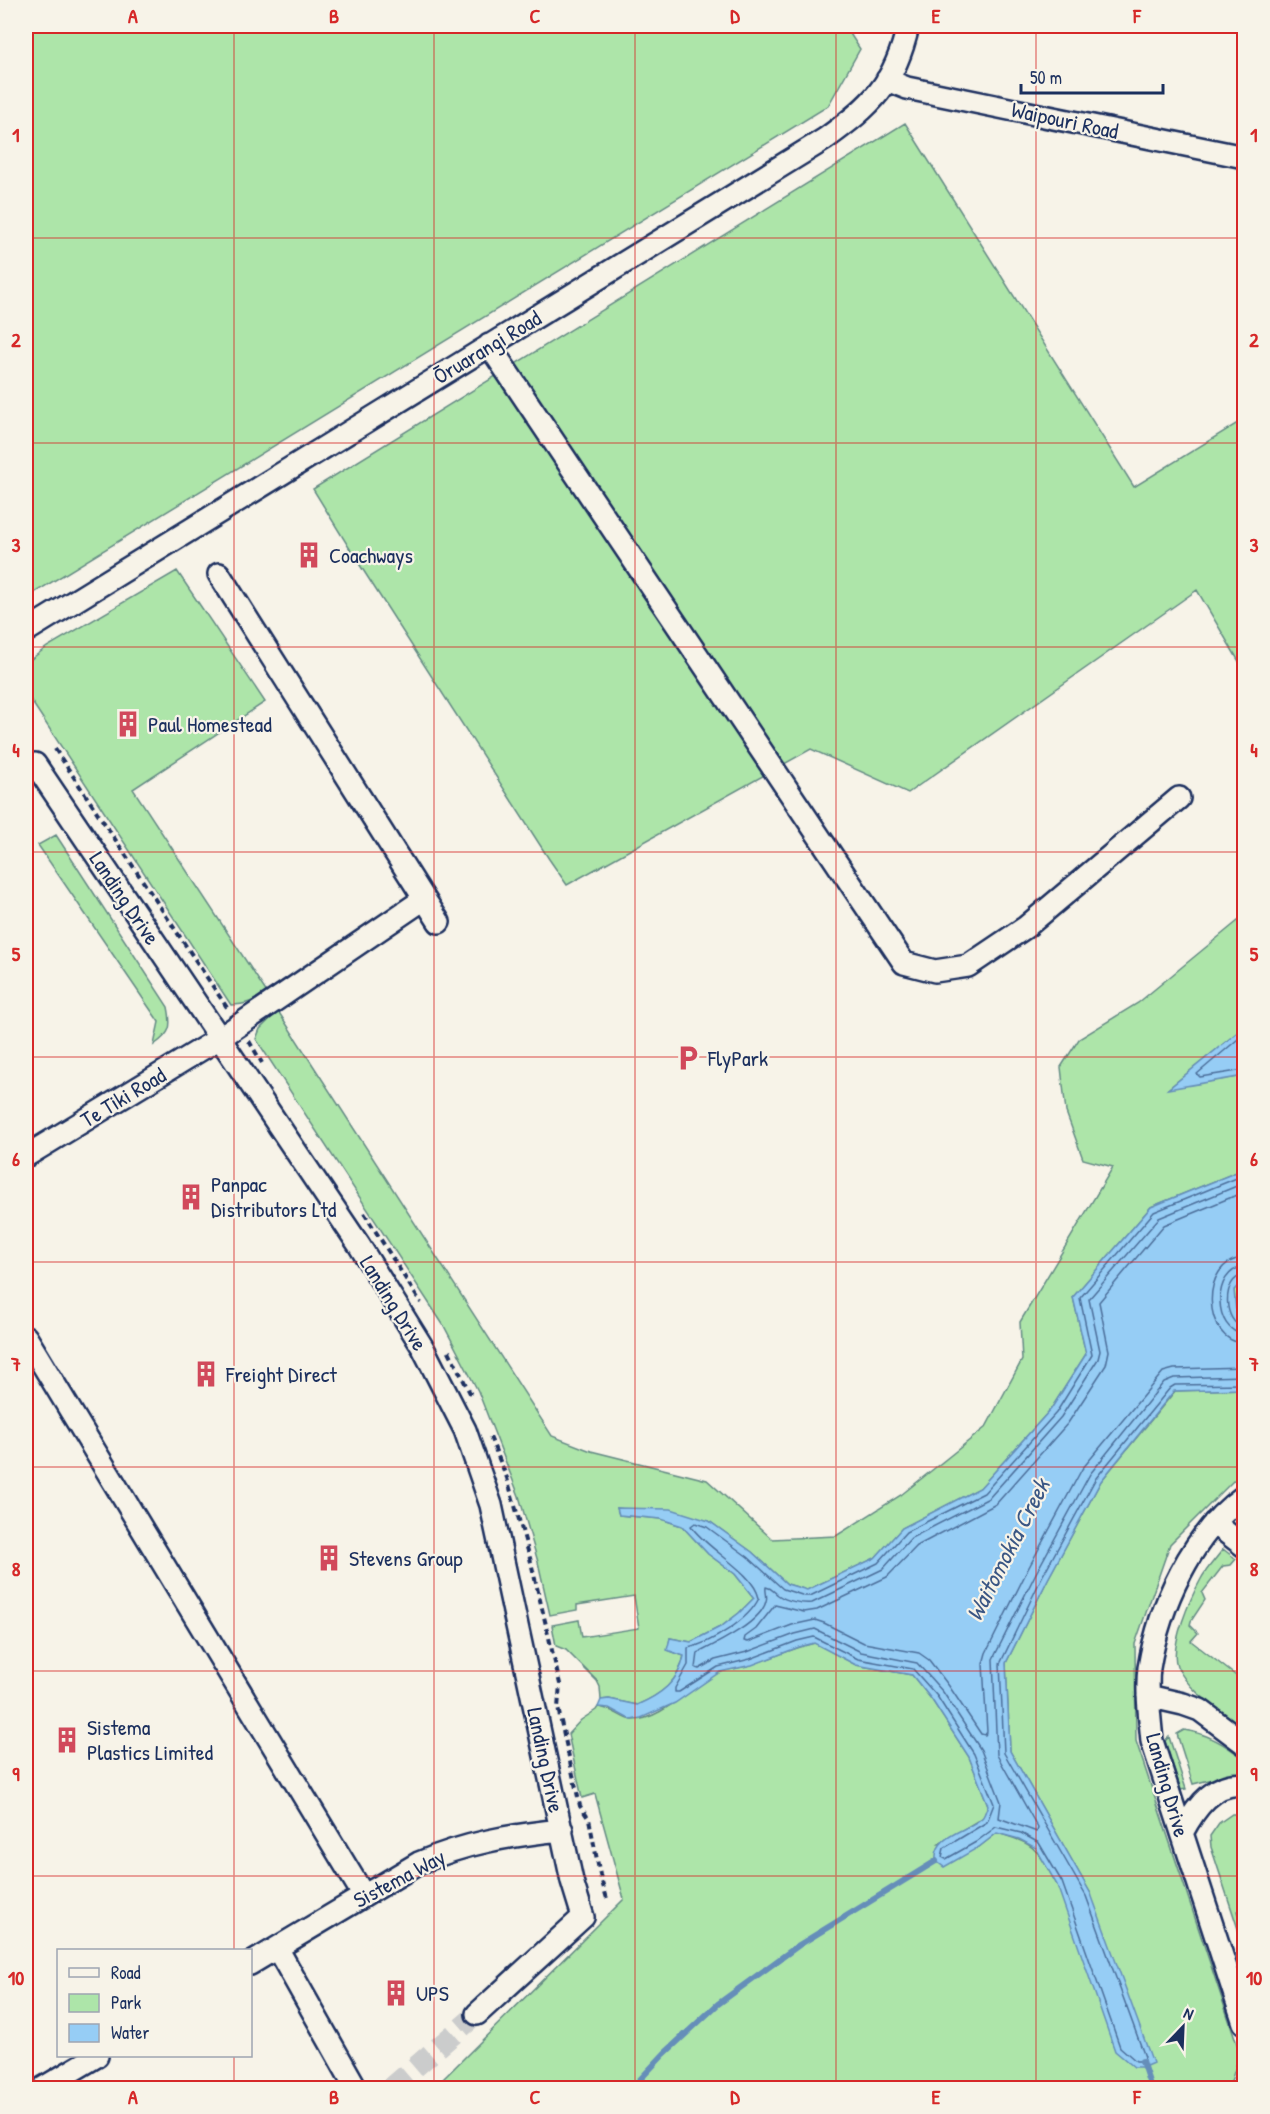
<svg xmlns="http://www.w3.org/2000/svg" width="1270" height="2114" font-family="'Patrick Hand',sans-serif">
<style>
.green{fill:#ade5a9;stroke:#648a84;stroke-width:1.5}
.water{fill:#96cdf5;stroke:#658eb9;stroke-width:1.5}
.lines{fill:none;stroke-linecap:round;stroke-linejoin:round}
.shore{stroke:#4c6e9a;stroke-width:1.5}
.stream{stroke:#658eb9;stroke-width:6}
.minor-tunnel{stroke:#cbcccc;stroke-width:21;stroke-dasharray:21 10;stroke-linecap:butt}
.minor-casing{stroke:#1b2f5e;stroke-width:26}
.path{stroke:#1b2f5e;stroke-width:4;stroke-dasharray:6 4.5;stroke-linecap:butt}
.minor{stroke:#f7f3e8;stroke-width:21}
.grid{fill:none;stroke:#d62828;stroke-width:1.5;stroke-opacity:0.55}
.labels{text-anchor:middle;stroke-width:4.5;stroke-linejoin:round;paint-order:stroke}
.street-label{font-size:22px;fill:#1b2f5e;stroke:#f7f3e8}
.poi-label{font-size:22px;fill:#1b2f5e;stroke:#f7f3e8;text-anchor:start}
.water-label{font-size:24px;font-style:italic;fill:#3a5684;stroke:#f7f3e8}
.neatline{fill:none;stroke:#d62828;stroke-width:2}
.grid-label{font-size:20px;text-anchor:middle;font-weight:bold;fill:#d62828}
</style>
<rect width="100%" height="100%" fill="#f7f3e8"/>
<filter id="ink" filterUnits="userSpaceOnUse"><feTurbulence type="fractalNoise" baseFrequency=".0167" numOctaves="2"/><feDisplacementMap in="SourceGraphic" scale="12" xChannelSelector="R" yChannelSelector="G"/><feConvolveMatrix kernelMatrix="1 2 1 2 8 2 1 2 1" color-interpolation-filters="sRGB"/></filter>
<g filter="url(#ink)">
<!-- green -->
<path class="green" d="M26 26H845L860 49 828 106 26 598Z
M905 123 1134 487 1244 419V670L1197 590 908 793 811 749 567 885 549 859 358 562 313 489Z
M177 571 265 702 133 789 267 993C254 1001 246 1005 231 1005L26 693V663L47 647Z
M56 835 168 1007C172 1027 171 1033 154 1045L159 1022 38 845Z
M1244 916V1027L1169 1088 1244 1076V1169L1151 1207 1073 1297 1086 1354 1051 1409 980 1488 902 1528 875 1558 807 1590 787 1584 752 1552 709 1521 617 1508 619 1515 661 1519 682 1526 708 1554 735 1574 754 1598 739 1613 722 1626 691 1642 670 1638 668 1650 684 1656C679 1682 660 1695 637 1705L609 1699 601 1700 600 1687 597 1681 566 1650 556 1646 552 1625 579 1620 582 1637 639 1628 634 1596 577 1605V1610L550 1615 538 1562 519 1496 478 1391 444 1326 256 1039 260 1029 278 1011 552 1436 591 1451 707 1480 772 1539 836 1536 901 1495 986 1427 1022 1360 1020 1322 1113 1167 1083 1159 1066 1112 1061 1067 1079 1039 1138 1003Z
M1244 1279V1324L1236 1312 1234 1290Z
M1244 1389V1474L1234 1480 1170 1544 1135 1644 1136 1741 1240 2053 1229 2088H434L624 1899 595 1794 582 1798 568 1734 581 1720 596 1710 598 1707C613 1708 622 1719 632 1720 662 1721 696 1681 721 1672 732 1668 743 1668 753 1664 774 1657 793 1648 815 1643L856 1665 912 1675 932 1700 969 1757 988 1805 984 1817 939 1844 979 1847 997 1833C1038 1844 1037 1850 1057 1885L1091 1894 1010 1751 1006 1663 1048 1579 1101 1481 1175 1391Z
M1223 1549 1236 1559 1231 1565 1223 1566 1202 1593 1205 1600 1191 1621 1190 1625 1198 1633 1191 1641 1244 1682V1728C1222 1711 1189 1693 1177 1666 1169 1646 1191 1597 1201 1579 1207 1568 1216 1559 1223 1549Z
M1184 1730C1207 1733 1226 1745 1244 1759V1773H1237L1193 1784 1177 1734Z
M1169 1737 1186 1789 1181 1790 1165 1741Z
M1232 1814H1244V1909L1237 1911 1244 1938 1243 1944 1211 1847 1210 1836 1219 1823Z"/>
<!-- water -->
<path class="water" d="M1244 1027V1076L1168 1089 1239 1031Z
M1244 1169V1279L1234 1290 1236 1312 1244 1324V1389L1174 1391 1101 1481 1048 1579 1006 1663 1010 1751 1091 1894 1153 2063 1144 2067H1134L1115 2051 1057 1885 1036 1848 1019 1839 997 1833 979 1847 944 1867 936 1861C933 1835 966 1832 982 1818 985 1815 986 1809 988 1805L969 1757 932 1700 912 1675 856 1665 814 1643 799 1647 752 1665 720 1672 675 1703 641 1718 631 1720 609 1708 598 1707 601 1700 609 1699 637 1705C660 1695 679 1682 684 1656L667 1650 670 1638 691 1642 722 1626 739 1613 754 1598 735 1574 708 1554 682 1526 661 1519 619 1515 617 1508 671 1509 709 1521 752 1552 787 1584 807 1590 875 1558 902 1528 980 1488 1051 1409 1086 1354 1073 1297 1151 1207Z"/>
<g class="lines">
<!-- shore -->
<path class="shore" d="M1244 1034 1197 1074 1200 1077 1244 1070
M1244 1175 1154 1212 1080 1298 1092 1355 1056 1413 984 1493 906 1532 878 1563 810 1596H805L783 1589 748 1557 707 1527 695 1523 691 1526C707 1550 753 1571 759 1598 749 1620 711 1643 688 1648V1665L675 1688V1692H679L718 1667 750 1659 797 1641 814 1637 858 1659 913 1669 937 1696 974 1754 994 1804 987 1822 944 1848 942 1857 946 1859 976 1842 996 1827 1021 1833 1039 1843 1062 1882 1120 2047 1136 2061H1143L1145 2057 1086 1896 1004 1753 1000 1664 1042 1577 1096 1478 1170 1388 1175 1385 1244 1384
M1244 1183 1159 1218 1089 1299 1100 1351 1098 1359 1061 1417 989 1498 911 1538 883 1569 812 1603C802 1604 786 1601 778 1595 773 1591 772 1588 766 1587 765 1592 768 1596 766 1601 762 1622 716 1644 698 1653L696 1668 699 1669 715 1660 747 1652 795 1634 815 1629 861 1652 917 1663 943 1692 981 1750 1001 1802 999 1818 1037 1832 1038 1828 997 1755 993 1659 1036 1573 1090 1474 1164 1382 1174 1378 1244 1376
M1244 1192 1164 1225 1099 1302 1109 1351 1106 1365 1068 1423 996 1504 917 1546 887 1577 817 1610 804 1612 775 1605 756 1629 745 1637 744 1641 748 1642 792 1625 815 1620 824 1623 864 1643 919 1653 929 1660 949 1686 981 1734 985 1735 987 1732 983 1664 986 1653 1028 1569 1082 1469 1163 1372 1174 1369 1244 1367
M1244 1258C1199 1260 1202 1342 1244 1343
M1244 1267C1211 1270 1213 1332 1244 1334
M1244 1275C1221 1278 1223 1324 1244 1327"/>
<!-- stream -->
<path class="stream" d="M1142 2061 1151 2088
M632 2088 664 2054 718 2004 799 1945 936 1861"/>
<!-- minor-tunnel -->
<path class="minor-tunnel" d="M391 2088 477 2014"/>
<!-- minor casing -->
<g class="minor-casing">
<path id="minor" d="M887 80 907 88 1244 157
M489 345 904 963 935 971 968 966 1026 927 1179 798
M219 574 439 922
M26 631 825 139C872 105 895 84 908 26
M35 764 359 1245 423 1348 465 1430 491 1505 572 1881 583 1917 477 2014
M26 1156 220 1038 424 899
M26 1337 364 1896
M1244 1496C1192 1533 1159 1606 1149 1668 1146 1692 1150 1717 1152 1741L1244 2023
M1214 1523 1244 1546
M1148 1696 1183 1704 1200 1710 1244 1743
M1182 1833C1194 1810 1214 1780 1244 1785
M277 1948 356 2088
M250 1964 419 1863C465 1843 512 1835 562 1830
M43 2088 97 2056"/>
</g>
<!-- path -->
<path class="path" d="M55 749 228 1009
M249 1041 262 1063
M364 1213 421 1303
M449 1351 471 1395
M490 1437 507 1478 530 1558 560 1684 558 1708 580 1806 589 1819 600 1875 608 1902"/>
<!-- minor -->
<use href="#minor" class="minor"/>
</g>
</g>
<!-- grid -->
<path class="grid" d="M234 26V1950M434 26V2088M635 26V2088M836 26V2088M1036 26V2088M26 238H1244M26 443H1244M26 647H1244M26 852H1244M26 1057H1244M26 1262H1244M26 1467H1244M26 1671H1244M26 1876H1244M234 2056V2088"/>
<!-- icons -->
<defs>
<g id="building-bare" transform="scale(2.07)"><path d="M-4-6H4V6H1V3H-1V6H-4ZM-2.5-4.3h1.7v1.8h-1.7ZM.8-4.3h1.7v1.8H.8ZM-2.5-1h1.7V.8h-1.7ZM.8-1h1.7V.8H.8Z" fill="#d1495b" stroke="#f7f3e8" stroke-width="2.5" paint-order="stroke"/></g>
<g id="parking-bare" transform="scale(2.07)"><path d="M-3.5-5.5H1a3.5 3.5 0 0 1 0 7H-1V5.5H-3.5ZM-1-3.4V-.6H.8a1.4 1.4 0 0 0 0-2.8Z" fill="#d1495b" stroke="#f7f3e8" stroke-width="2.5" paint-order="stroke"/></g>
</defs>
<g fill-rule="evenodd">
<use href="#building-bare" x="309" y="555"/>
<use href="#building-bare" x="128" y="724"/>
<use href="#parking-bare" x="688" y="1058"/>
<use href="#building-bare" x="191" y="1197"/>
<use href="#building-bare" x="206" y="1374"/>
<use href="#building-bare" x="329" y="1558"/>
<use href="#building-bare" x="67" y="1740"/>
<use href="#building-bare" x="396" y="1993"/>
</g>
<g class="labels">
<!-- street labels -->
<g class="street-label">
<text transform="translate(1065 120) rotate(12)" y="8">Waipouri Road</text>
<text transform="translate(487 347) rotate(-31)" y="8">Ōruarangi Road</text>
<text transform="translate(125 898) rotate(56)" y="8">Landing Drive</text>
<text transform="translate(123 1097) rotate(-31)" y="8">Te Tiki Road</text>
<text transform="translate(394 1303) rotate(58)" y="8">Landing Drive</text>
<text transform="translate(546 1760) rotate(78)" y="8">Landing Drive</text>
<text transform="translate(1168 1785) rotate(74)" y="8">Landing Drive</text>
<text transform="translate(399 1878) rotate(-28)" y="8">Sistema Way</text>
</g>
<!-- poi labels -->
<g class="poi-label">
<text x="329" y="563">Coachways</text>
<text x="148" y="732">Paul Homestead</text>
<text x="708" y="1066">FlyPark</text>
<text x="211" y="1192">Panpac<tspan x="211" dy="25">Distributors Ltd</tspan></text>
<text x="226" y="1382">Freight Direct</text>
<text x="349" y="1566">Stevens Group</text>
<text x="87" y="1735">Sistema<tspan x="87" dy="25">Plastics Limited</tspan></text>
<text x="416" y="2001">UPS</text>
</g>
<!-- water labels -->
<g class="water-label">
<text transform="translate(1008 1550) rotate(-63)" y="8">Waitomokia Creek</text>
</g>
</g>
<!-- margin -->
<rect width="1270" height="2114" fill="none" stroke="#f7f3e8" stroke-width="66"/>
<!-- legend -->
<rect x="57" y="1949" width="195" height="108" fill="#f7f3e8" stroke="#9fa5b1" stroke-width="1.5"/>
<rect x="69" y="1968" width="30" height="9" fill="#f7f3e8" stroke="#9fa5b1" stroke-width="1.5"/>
<text x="111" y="1979" font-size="18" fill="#1b2f5e">Road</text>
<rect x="69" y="1994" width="30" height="18" fill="#ade5a9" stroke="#9fa5b1" stroke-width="1.5"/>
<text x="111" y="2009" font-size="18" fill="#1b2f5e">Park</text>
<rect x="69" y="2024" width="30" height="18" fill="#96cdf5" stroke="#9fa5b1" stroke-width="1.5"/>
<text x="111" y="2039" font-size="18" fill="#1b2f5e">Water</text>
<!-- north arrow -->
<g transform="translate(1183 2027) rotate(23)" stroke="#f7f3e8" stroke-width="4.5" paint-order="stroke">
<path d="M0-4.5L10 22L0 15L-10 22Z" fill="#1b2f5e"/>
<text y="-9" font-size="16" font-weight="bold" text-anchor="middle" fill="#1b2f5e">N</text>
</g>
<!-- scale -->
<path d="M1021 84v9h142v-9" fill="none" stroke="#1b2f5e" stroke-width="3"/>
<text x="1030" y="84" font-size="18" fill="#1b2f5e" stroke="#f7f3e8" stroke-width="4.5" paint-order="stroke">50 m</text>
<rect x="33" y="33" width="1204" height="2048" class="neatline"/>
<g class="grid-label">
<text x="133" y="23">A</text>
<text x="334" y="23">B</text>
<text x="535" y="23">C</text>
<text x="735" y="23">D</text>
<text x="936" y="23">E</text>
<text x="1137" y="23">F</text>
<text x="16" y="142">1</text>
<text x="1254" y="142">1</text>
<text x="16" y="347">2</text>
<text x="1254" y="347">2</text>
<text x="16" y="552">3</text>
<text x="1254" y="552">3</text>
<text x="16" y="757">4</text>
<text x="1254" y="757">4</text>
<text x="16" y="961">5</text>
<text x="1254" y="961">5</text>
<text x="16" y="1166">6</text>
<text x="1254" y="1166">6</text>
<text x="16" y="1371">7</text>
<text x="1254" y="1371">7</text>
<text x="16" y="1576">8</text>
<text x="1254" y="1576">8</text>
<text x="16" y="1781">9</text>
<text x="1254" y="1781">9</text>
<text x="16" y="1985">10</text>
<text x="1254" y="1985">10</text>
<text x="133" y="2104">A</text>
<text x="334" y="2104">B</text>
<text x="535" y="2104">C</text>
<text x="735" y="2104">D</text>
<text x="936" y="2104">E</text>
<text x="1137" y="2104">F</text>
</g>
</svg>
